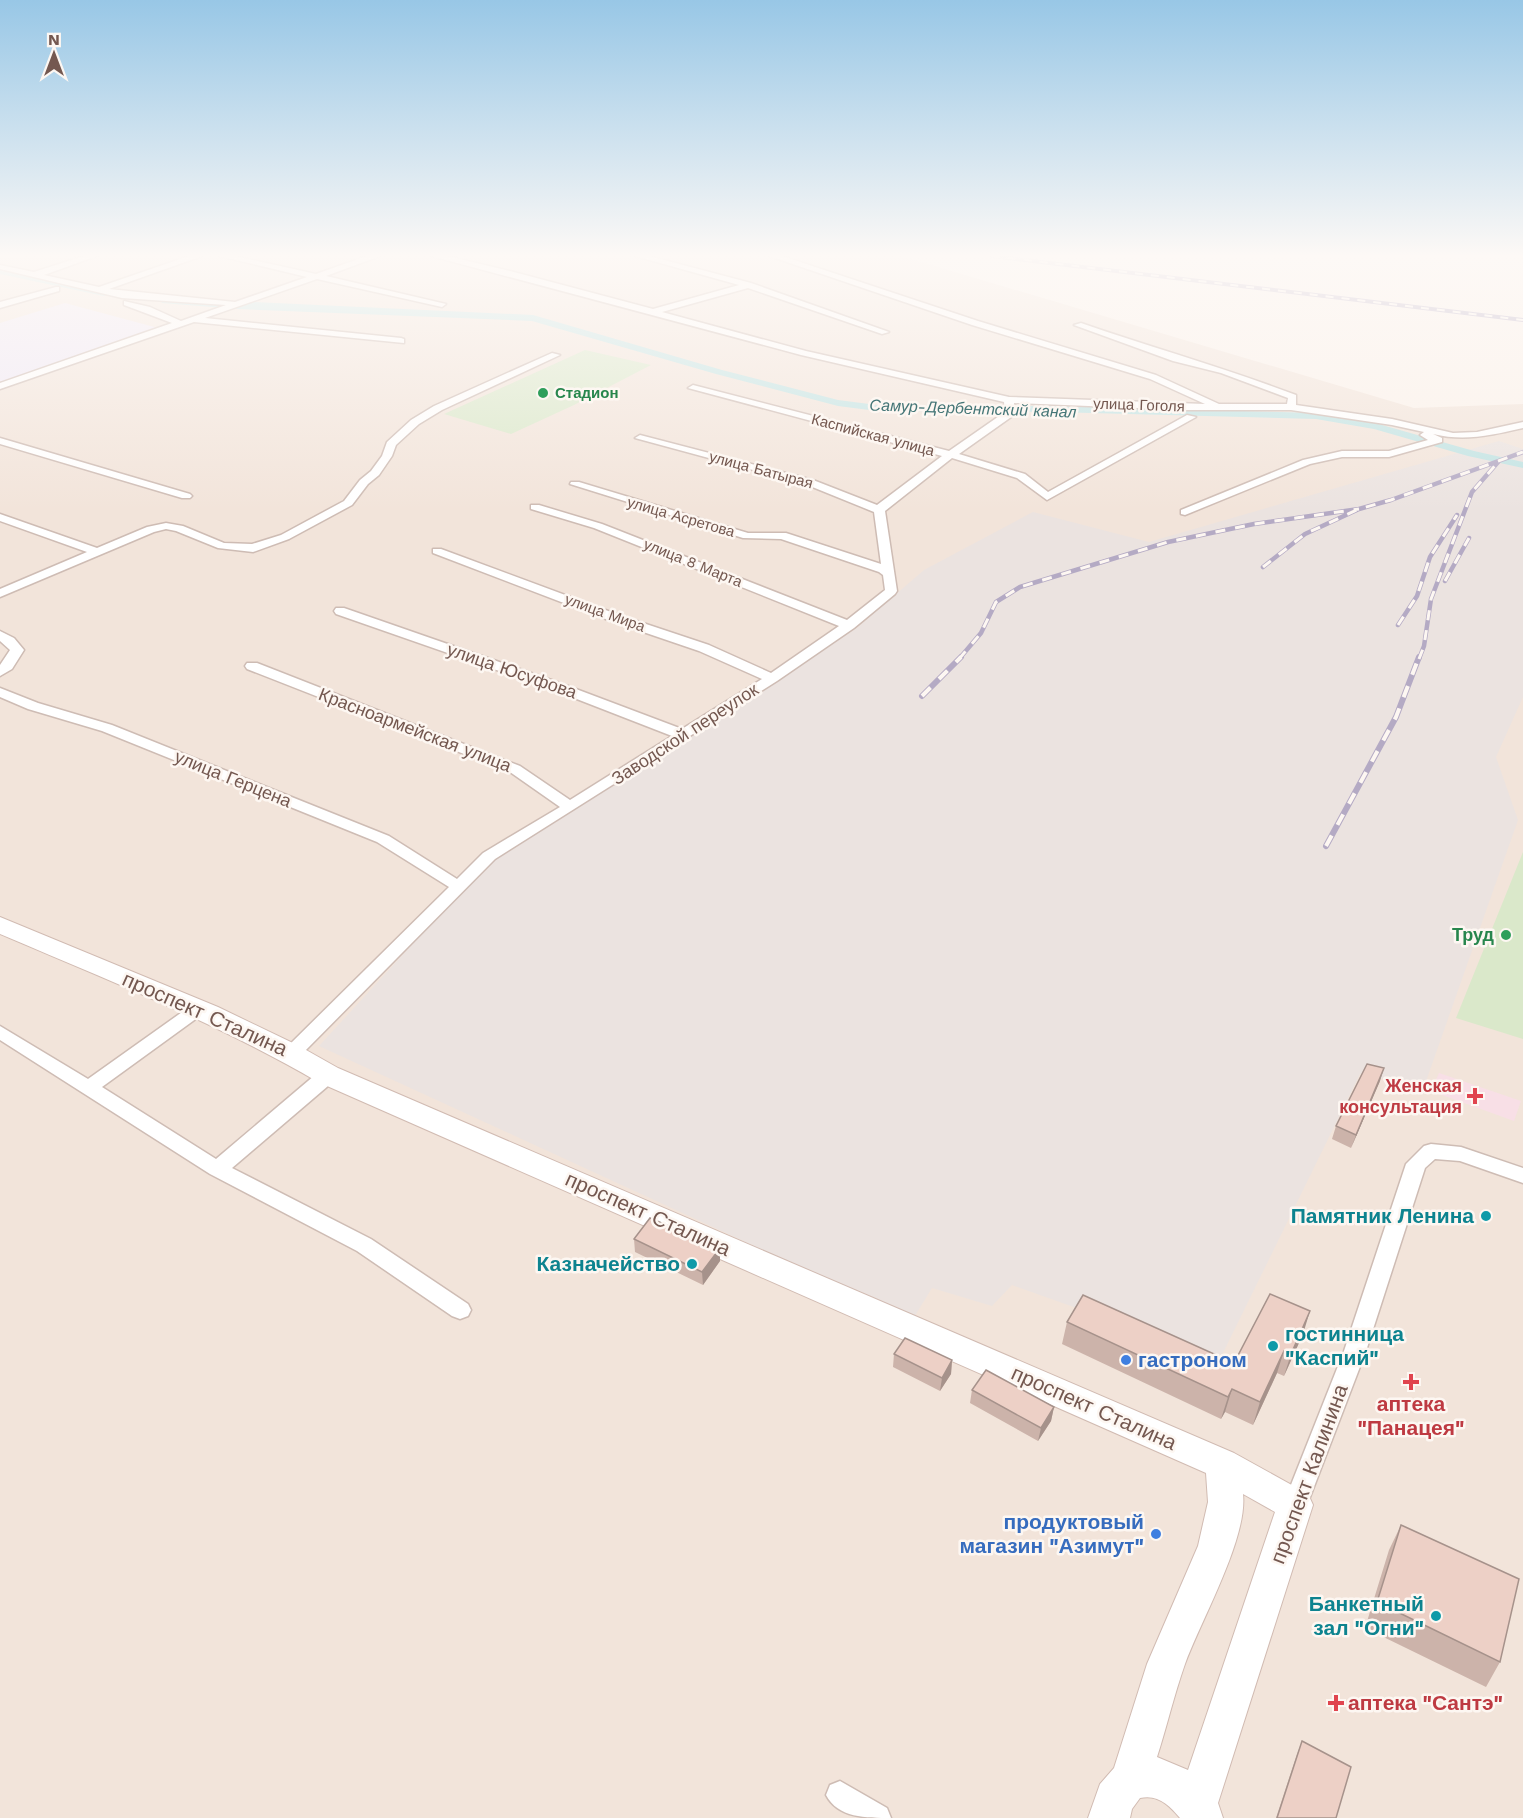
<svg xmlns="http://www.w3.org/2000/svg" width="1523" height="1818" font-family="'Work Sans',sans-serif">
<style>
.residential{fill:#f2e4da}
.industrial{fill:#ebe3e0}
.education{fill:#efe8f7}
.medical{fill:#f8dfe6}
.green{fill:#dae8ca}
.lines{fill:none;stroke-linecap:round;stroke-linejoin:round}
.canal{fill:#c1e3e3;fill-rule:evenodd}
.street-casing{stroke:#cebcb4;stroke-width:3}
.secondary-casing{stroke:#d1bbb2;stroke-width:2}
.street{fill:#fff;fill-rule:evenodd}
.secondary{fill:#fff;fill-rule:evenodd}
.rail-far2-casing{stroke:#b4aac4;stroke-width:4}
.rail-far1-casing{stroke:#b4aac4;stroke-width:4.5}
.rail-casing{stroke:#b4aac4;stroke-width:6}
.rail-far2{stroke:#fdf7f2;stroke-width:2;stroke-dasharray:8;stroke-linecap:butt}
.rail-far1{stroke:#fdf7f2;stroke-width:3;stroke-dasharray:10;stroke-linecap:butt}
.rail{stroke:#fdf7f2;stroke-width:4;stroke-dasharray:12;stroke-linecap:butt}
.wall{fill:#ccb3aa}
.shaded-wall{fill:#a6928b}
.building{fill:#edd0c6;stroke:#a6928b;stroke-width:1.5}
.leisure-dot{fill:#2e9e5b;stroke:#fdf7f2;stroke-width:2}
.health-dot{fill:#e0444e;stroke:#fdf7f2;stroke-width:2}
.culture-dot{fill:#0f9aa8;stroke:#fdf7f2;stroke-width:2}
.shop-dot{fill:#3f7fe0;stroke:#fdf7f2;stroke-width:2}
.labels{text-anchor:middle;stroke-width:5;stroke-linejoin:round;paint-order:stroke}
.far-leisure-label{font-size:15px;font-weight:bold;fill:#27864d;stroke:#fdf7f2;text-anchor:start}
.far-street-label{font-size:15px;fill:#745850;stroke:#fdf7f2}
.far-water-label{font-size:16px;font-style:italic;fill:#457677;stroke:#fdf7f2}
.street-label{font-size:18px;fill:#745850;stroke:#fdf7f2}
.leisure-label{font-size:18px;font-weight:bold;fill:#27864d;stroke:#fdf7f2;text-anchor:end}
.health-label{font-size:18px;font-weight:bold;fill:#be3a42;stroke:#fdf7f2;text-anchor:end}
.near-street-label{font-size:21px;fill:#745850;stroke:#fdf7f2}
.near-culture-label{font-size:21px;font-weight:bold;fill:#0d838f;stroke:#fdf7f2;text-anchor:end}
.near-shop-label{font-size:21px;font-weight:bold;fill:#366cbe;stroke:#fdf7f2;text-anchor:start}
.near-health-label{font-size:21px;font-weight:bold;fill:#be3a42;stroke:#fdf7f2}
</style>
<rect width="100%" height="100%" fill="#fbf2eb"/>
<!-- residential -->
<path class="residential" d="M0 256 19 258 25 256H901L1414 408 1523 404V1818H0Z"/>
<!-- industrial -->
<path class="industrial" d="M1499 441 1523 449V697L1496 757 1518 820 1424 1087 1360 1074 1220 1359 1012 1285 992 1306 932 1288 913 1319 319 1046 486 864 858 627 924 570 1033 512 1149 542Z"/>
<!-- education -->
<path class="education" d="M65 303 158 328 3 382 0 381V323Z"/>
<!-- medical -->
<path class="medical" d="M1439 1073 1521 1101 1514 1121 1431 1091Z"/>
<!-- green -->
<path class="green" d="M585 350 651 365 574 405 511 434 444 414Z
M1523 852V1039L1456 1018Z"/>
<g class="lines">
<!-- canal -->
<path class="canal" d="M0 270 104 290 108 293 104 296 0 274Z
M165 298 533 315 722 370 838 400 877 405 1053 406 1316 413 1375 423 1474 451 1523 462V468L1468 456 1374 429 1316 419 1053 412 877 411 838 406 716 374 532 321 237 309 162 303 161 301Z"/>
<!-- street casing -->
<g class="street-casing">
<path id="street" d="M84 256H97L44 275 99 287 189 256H202L109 289 235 302 307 277 219 256H235L316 274 367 256H380L326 276 446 304 442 307 317 279 205 318 401 338 404 339V343L194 322 0 389V383L172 323 124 305V301L150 307 181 321 226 305 122 298 0 269V265L34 272Z
M431 256H447L510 271 653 309 739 285 635 256H649L751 283 889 332 882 334 748 288 662 312 806 351 1009 397 1205 404 1150 379 972 325 769 256H782L978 321 1156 375 1219 404H1287L1288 398 1221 373 1173 361 1074 325 1081 323C1153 348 1225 368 1296 395V405L1392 419 1453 433 1477 432 1523 422V428C1492 435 1465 442 1433 434L1442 438V442L1389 457H1342L1310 464 1185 515 1181 514V510L1303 460 1342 451H1389L1428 440 1420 435 1424 432 1392 425 1291 410H1186L1014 403V415L959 454 1025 474 1048 492 1187 415 1196 417 1047 500 1017 478 952 458 885 511 897 591 895 594 854 628 777 681 495 859 299 1057 292 1059 285 1057 283 1053 285 1049 449 887 377 842 102 731 28 709 0 697V688L38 703 112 725 389 836 457 879 483 853 560 807 510 772 247 669 245 666 247 663H257L520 766 570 800 672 736 551 689 336 614 334 611 336 608H344L560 683 682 729 762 679 699 651 611 621 433 553V549H441L619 615 709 645 771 673 839 626 594 528 531 509V505H539L602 524 847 620 885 590 883 575 879 572 781 539 743 538 570 484 571 482H579L748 533H786L881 564 874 512 805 484 635 438 640 435 813 480 877 505 942 456 688 388 693 385 949 451 1005 412 1004 402 801 355Z
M56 287H59V291L0 308V302Z
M552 353 560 355 442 410 419 424 396 445 392 456 379 475 368 484 352 505 289 539 253 552 218 548 176 531 166 529 154 532 0 597V589L87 552 0 521V514L97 548 147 527 166 523 183 526 224 543 252 544 281 535 344 501 360 480 371 471 382 456 387 442 411 420 434 406Z
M0 438 190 494 192 496 190 498H182L0 444Z
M0 631 14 638 24 650 12 669 0 676V665L10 650 0 641Z
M198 1003 204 1005 207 1009 204 1013 102 1087 216 1159 321 1070 328 1068 335 1070 337 1075 335 1080 232 1168 371 1239 468 1304 471 1310 468 1316 460 1319 452 1316 357 1251 210 1174 0 1040V1026L88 1079 192 1005Z
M1431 1144 1461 1147 1523 1168V1183L1460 1161 1435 1159 1425 1168 1366 1351 1307 1505 1304 1513 1295 1516 1286 1513 1283 1505 1344 1351 1406 1164 1424 1146Z
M840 1781 887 1808 891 1818C866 1818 838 1818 826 1795L830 1785Z"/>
</g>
<!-- secondary casing -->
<g class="secondary-casing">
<path id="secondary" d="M0 917 218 1007 299 1046 338 1068 1234 1453 1308 1494 1313 1505 1218 1803 1223 1818H1180C1169 1805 1158 1794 1140 1798L1132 1809 1130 1818H1088L1100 1784 1114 1768 1147 1664 1198 1546 1208 1502 1206 1473 318 1082C217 1023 108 980 0 934ZM1243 1494 1275 1512 1188 1770 1157 1757C1167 1726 1174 1695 1185 1664 1201 1620 1248 1538 1243 1494Z"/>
</g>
<!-- street -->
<use href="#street" class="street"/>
<!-- secondary -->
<use href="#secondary" class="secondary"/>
<!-- rail-far2 casing -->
<g class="rail-far2-casing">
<path id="rail-far2" d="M992 256 1523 320"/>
</g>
<!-- rail-far1 casing -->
<g class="rail-far1-casing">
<path id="rail-far1" d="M1263 567 1305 534 1359 509 1391 500 1523 452
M1445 581 1469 538
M1398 625 1417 596 1430 557 1457 515
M959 659 981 633 996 602 1020 587 1168 542 1254 524 1359 509
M1419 659 1424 646 1431 599 1472 492 1499 461"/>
</g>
<!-- rail casing -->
<g class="rail-casing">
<path id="rail" d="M922 696 961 657
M1326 846 1396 717 1419 657"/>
</g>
<!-- rail-far2 -->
<use href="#rail-far2" class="rail-far2"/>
<!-- rail-far1 -->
<use href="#rail-far1" class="rail-far1"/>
<!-- rail -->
<use href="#rail" class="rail"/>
</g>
<!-- wall -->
<path class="wall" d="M1380 1081 1351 1148 1332 1139 1336 1126Z
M634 1239 720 1248V1261L703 1285 635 1252Z
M1067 1322 1234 1363 1303 1334 1284 1376 1277 1373 1253 1425 1225 1412 1221 1419 1062 1344Z
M894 1354 952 1360 951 1374 940 1391 893 1367Z
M972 1390 1054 1407 1051 1421 1038 1441 970 1403Z
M1401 1525 1500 1662 1486 1687 1365 1628 1389 1550Z
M1302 1741 1336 1818H1276L1297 1754Z"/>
<!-- shaded-wall -->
<path class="shaded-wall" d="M1384 1068 1380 1081 1351 1148 1356 1135Z
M720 1248V1261L703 1285 702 1272Z
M1310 1311 1303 1334 1284 1376 1291 1354Z
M1284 1351 1277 1373 1253 1425 1260 1402Z
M952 1360 951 1374 940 1391 942 1378Z
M1232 1389 1225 1412 1221 1419 1228 1397Z
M1054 1407 1051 1421 1038 1441 1041 1428Z"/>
<!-- building -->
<path class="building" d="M1367 1064 1384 1068 1356 1135 1336 1126Z
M650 1218 720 1248 702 1272 634 1239Z
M1270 1294 1310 1311 1291 1354 1284 1351 1260 1402 1232 1389 1228 1397 1067 1322 1083 1295 1234 1363Z
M905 1338 952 1360 942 1378 894 1354Z
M986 1370 1054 1407 1041 1428 972 1390Z
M1401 1525 1519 1579 1500 1662 1377 1602Z
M1302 1741 1351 1767 1336 1818H1277Z"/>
<!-- sky -->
<linearGradient id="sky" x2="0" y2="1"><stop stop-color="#98c7e6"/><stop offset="0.5" stop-color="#fdf9f6"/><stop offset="1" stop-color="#fdf9f6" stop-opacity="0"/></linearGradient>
<rect width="1523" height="511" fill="url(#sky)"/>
<!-- markers -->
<g class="leisure-dot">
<circle cx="543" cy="393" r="6"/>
<circle cx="1506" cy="935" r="6"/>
</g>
<g class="health-dot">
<path d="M1472 1087h6v6h6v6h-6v6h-6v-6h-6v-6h6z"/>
<path d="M1408 1373h6v6h6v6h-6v6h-6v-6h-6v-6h6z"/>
<path d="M1333 1694h6v6h6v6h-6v6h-6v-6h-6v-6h6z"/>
</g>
<g class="culture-dot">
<circle cx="1486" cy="1216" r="6"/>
<circle cx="692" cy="1264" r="6"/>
<circle cx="1273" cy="1346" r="6"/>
<circle cx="1436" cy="1616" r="6"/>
</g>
<g class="shop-dot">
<circle cx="1126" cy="1360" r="6"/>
<circle cx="1156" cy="1534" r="6"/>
</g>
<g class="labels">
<!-- far-leisure labels -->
<g class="far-leisure-label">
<text x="555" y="398">Стадион</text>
</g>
<!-- far-street labels -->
<g class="far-street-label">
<text transform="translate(1139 405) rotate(2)" y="5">улица Гоголя</text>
<text transform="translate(873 435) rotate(15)" y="5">Каспийская улица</text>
<text transform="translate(761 470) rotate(15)" y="5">улица Батырая</text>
<text transform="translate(681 517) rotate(16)" y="5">улица Асретова</text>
<text transform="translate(693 563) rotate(22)" y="5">улица 8 Марта</text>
<text transform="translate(605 613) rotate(20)" y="5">улица Мира</text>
</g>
<!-- far-water labels -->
<g class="far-water-label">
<text transform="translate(973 408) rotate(2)" y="6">Самур-Дербентский канал</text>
</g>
<!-- street labels -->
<g class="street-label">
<text transform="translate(512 671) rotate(19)" y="6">улица Юсуфова</text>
<text transform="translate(415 730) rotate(21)" y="6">Красноармейская улица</text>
<text transform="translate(685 734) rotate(-33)" y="6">Заводской переулок</text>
<text transform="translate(233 779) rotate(22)" y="6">улица Герцена</text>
</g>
<!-- leisure labels -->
<g class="leisure-label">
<text x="1494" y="941">Труд</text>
</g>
<!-- health labels -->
<g class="health-label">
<text x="1462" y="1092">Женская<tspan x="1462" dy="21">консультация</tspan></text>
</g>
<!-- near-street labels -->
<g class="near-street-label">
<text transform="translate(205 1014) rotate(24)" y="7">проспект Сталина</text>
<text transform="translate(648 1214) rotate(24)" y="7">проспект Сталина</text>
<text transform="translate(1094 1408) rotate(24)" y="7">проспект Сталина</text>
<text transform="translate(1309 1474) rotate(-70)" y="7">проспект Калинина</text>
</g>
<!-- near-culture labels -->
<g class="near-culture-label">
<text x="1474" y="1223">Памятник Ленина</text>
<text x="680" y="1271">Казначейство</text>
<text x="1285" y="1341" text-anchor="start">гостинница<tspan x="1285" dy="24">"Каспий"</tspan></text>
<text x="1424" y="1611">Банкетный<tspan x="1424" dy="24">зал "Огни"</tspan></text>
</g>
<!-- near-shop labels -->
<g class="near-shop-label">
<text x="1138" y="1367">гастроном</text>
<text x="1144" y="1529" text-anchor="end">продуктовый<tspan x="1144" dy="24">магазин "Азимут"</tspan></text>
</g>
<!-- near-health labels -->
<g class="near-health-label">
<text x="1411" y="1411">аптека<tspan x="1411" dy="24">"Панацея"</tspan></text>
<text x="1348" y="1710" text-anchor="start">аптека "Сантэ"</text>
</g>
</g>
<!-- north arrow -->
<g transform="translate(54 54)" stroke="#fdf7f2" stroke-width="4.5" paint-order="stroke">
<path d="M0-4.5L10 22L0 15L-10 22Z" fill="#745850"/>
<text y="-9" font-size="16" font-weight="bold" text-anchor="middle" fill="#745850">N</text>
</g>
</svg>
